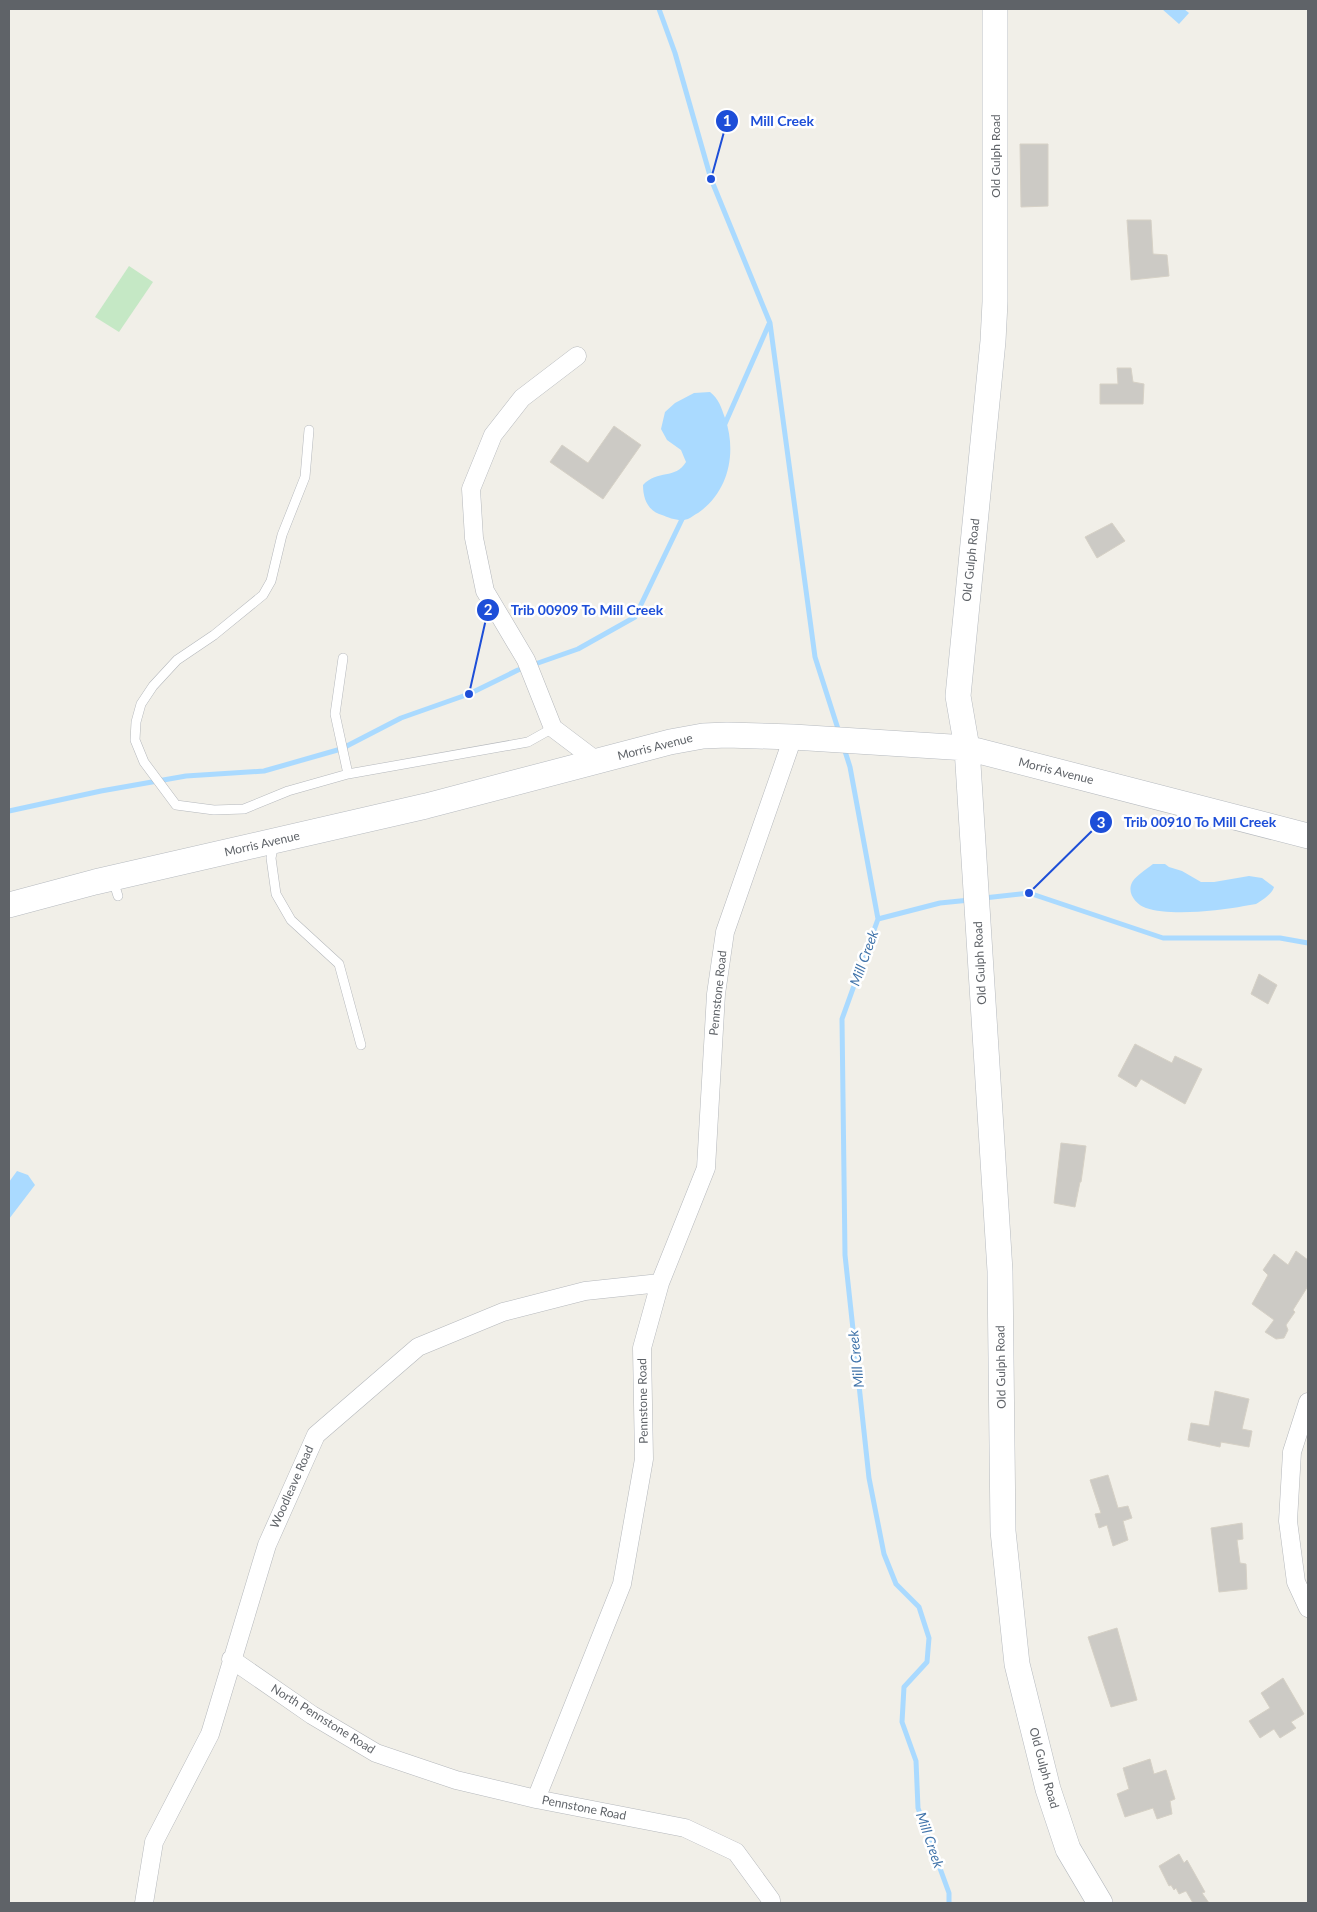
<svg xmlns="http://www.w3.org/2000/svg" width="1317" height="1912" font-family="Lato,sans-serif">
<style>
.green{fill:#c5e8c5}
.water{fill:#aadaff}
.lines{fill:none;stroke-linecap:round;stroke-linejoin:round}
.stream{stroke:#aadaff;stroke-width:5}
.building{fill:#cccac5;stroke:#d6d1c6}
.lane-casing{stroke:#b5b8bc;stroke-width:10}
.street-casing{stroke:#b5b8bc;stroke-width:19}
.secondary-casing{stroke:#b6babf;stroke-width:26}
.lane{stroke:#fff;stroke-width:9}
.street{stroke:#fff;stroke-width:18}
.secondary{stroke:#fff;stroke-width:25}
.labels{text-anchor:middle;stroke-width:5;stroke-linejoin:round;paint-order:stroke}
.street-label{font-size:12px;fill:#5f6368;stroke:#fff}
.water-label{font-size:14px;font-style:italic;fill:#4174aa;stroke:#fff}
.leader{fill:none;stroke:#1d4ed8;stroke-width:2}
.callout-dot{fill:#1d4ed8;stroke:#fff;stroke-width:2}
.mark-label{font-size:15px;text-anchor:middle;font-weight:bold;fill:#fff}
.callout-label{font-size:14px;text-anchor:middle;font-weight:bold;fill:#1d4ed8;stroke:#fff;stroke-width:5;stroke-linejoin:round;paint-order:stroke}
</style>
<rect width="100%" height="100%" fill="#f1efe8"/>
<!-- green -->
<path class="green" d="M129 266 153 282 119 332 95 317Z"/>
<!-- water -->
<path class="water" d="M1162 9H1184L1189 13 1179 24Z
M710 392C719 399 721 407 725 418 737 452 729 492 698 513 695 514 691 518 688 519 680 522 669 518 662 515 648 511 643 499 643 485 658 469 675 480 686 462L681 450 667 440 661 429 665 412 675 403 694 393Z
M1153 864H1165L1169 867 1182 871 1201 882H1214L1249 876 1262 878 1274 887C1272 894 1263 900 1256 904 1252 905 1248 905 1244 906 1219 911 1169 916 1146 908 1137 905 1128 895 1131 885 1133 877 1147 869 1153 864Z
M17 1171 28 1175 35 1185 9 1219V1182Z"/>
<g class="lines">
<!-- stream -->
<path class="stream" d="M659 9 675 53 711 179 770 323 815 657 839 732
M724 426 769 324
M844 748 850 767 878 919 842 1019 845 1255 869 1478 884 1554 896 1584 919 1607 929 1638 927 1662 904 1687 902 1722 916 1761 918 1808 949 1893V1903
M9 811 101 791 186 776 264 771 341 749 401 718 469 694 518 670 578 649 635 617 685 513
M984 898 1029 893 1163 938H1280L1308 943
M878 919 940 903 970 900"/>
</g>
<!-- building -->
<path class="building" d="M1020 144H1048V206L1021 207Z
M1127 220H1151L1153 254 1167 255 1169 276 1131 280Z
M1117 368H1131L1133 382 1144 384 1143 404H1100V384H1118Z
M614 426 641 445 603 499 550 462 562 445 588 463Z
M1112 523 1125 541 1097 558 1085 537Z
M1259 974 1277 985 1268 1004 1251 994Z
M1135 1044 1172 1063 1175 1056 1202 1069 1185 1104 1141 1079 1136 1087 1118 1076Z
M1061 1143 1086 1146 1081 1182H1080L1075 1207 1054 1203Z
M1296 1251 1308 1260V1286L1293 1310 1295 1312 1286 1325 1288 1330 1284 1338 1276 1339 1265 1332 1274 1320 1252 1304 1268 1275 1263 1270 1274 1254 1288 1265Z
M1215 1391 1249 1399 1242 1429 1252 1431 1249 1447 1221 1442 1220 1447 1188 1440 1191 1423 1209 1426Z
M1108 1475 1118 1508 1128 1506 1132 1518 1123 1521 1128 1540 1113 1546 1107 1525 1099 1528 1095 1514 1101 1513 1090 1480Z
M1242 1523 1243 1539 1237 1540 1240 1563 1246 1564 1247 1589 1219 1592 1211 1528Z
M1117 1628 1137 1700 1111 1707 1088 1637Z
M1283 1678 1304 1714 1291 1722 1296 1728 1280 1738 1274 1729 1260 1738 1249 1721 1270 1708 1261 1693Z
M1150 1759 1154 1774 1166 1770 1175 1799 1170 1801 1172 1814 1157 1819 1153 1808 1125 1817 1117 1794 1129 1789 1123 1768Z
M1179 1854 1184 1863 1187 1860 1205 1892 1202 1893 1209 1903H1193L1186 1891 1179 1894 1176 1888 1174 1890 1171 1885 1169 1886 1159 1866Z"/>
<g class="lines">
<!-- lane casing -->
<g class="lane-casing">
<path id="lane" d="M309 430 305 477 282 535 271 581 263 595 214 635 177 660 153 686 141 704 136 722 135 740 144 762 176 805 214 810 244 809 288 791 348 774 528 742 553 728
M343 658 335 714 348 774
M274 843 271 858 276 894 291 920 339 964 361 1045
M113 880 118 896"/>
</g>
<!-- street casing -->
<g class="street-casing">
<path id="street" d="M577 356 522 398 493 435 471 489 474 538 485 591 526 660 553 728 598 762
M1308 1402 1292 1452 1288 1521 1296 1582 1308 1608
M231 1659 312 1715 376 1753 456 1780 536 1799
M144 1903 154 1842 210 1734 267 1545 316 1435 418 1347 503 1312 585 1291 660 1283
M771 1903V1900L736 1852 685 1828 536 1799 622 1584 644 1459 642 1348 660 1283 706 1168 716 994 725 932 793 737"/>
</g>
<!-- secondary casing -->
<g class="secondary-casing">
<path id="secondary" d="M995 9V302L993 341 958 696 967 748 1000 1271 1003 1531 1017 1664 1048 1789 1068 1849 1100 1903
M9 905 95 882 426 806 670 742 703 736 727 735 793 737 967 748 1308 836"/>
</g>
<!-- lane -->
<use href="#lane" class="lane"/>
<!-- street -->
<use href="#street" class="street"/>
<!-- secondary -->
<use href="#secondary" class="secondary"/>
</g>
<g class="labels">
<!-- street labels -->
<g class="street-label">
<text transform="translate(996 156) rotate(-90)" y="4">Old Gulph Road</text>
<text transform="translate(971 560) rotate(-84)" y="4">Old Gulph Road</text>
<text transform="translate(655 747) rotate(-14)" y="4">Morris Avenue</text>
<text transform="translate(1056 771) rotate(14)" y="4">Morris Avenue</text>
<text transform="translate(262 844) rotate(-13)" y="4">Morris Avenue</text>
<text transform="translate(980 963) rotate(-93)" y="4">Old Gulph Road</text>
<text transform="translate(718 993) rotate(-84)" y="4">Pennstone Road</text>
<text transform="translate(1001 1367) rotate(-91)" y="4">Old Gulph Road</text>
<text transform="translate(643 1401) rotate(-91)" y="4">Pennstone Road</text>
<text transform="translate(292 1487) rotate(-66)" y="4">Woodleave Road</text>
<text transform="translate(323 1719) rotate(32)" y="4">North Pennstone Road</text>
<text transform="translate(1044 1768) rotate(75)" y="4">Old Gulph Road</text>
<text transform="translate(584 1808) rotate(11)" y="4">Pennstone Road</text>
</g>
<!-- water labels -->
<g class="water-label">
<text transform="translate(864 958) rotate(-70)" y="5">Mill Creek</text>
<text transform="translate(856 1359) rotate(-96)" y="5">Mill Creek</text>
<text transform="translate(930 1840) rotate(71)" y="5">Mill Creek</text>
</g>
</g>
<!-- callouts -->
<path class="leader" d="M711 179L727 121M469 694L488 610M1029 893L1101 822"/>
<g class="callout-dot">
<circle cx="711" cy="179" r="5"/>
<circle cx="469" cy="694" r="5"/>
<circle cx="1029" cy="893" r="5"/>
<circle cx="727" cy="121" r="12"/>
<circle cx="488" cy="610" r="12"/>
<circle cx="1101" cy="822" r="12"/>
</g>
<g class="mark-label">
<text x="727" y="126">1</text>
<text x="488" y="615">2</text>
<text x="1101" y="828">3</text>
</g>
<g class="callout-label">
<text x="782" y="126">Mill Creek</text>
<text x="587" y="615">Trib 00909 To Mill Creek</text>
<text x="1200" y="827">Trib 00910 To Mill Creek</text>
</g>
<!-- border -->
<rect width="1317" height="1912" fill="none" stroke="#5f6368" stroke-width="20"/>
</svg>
